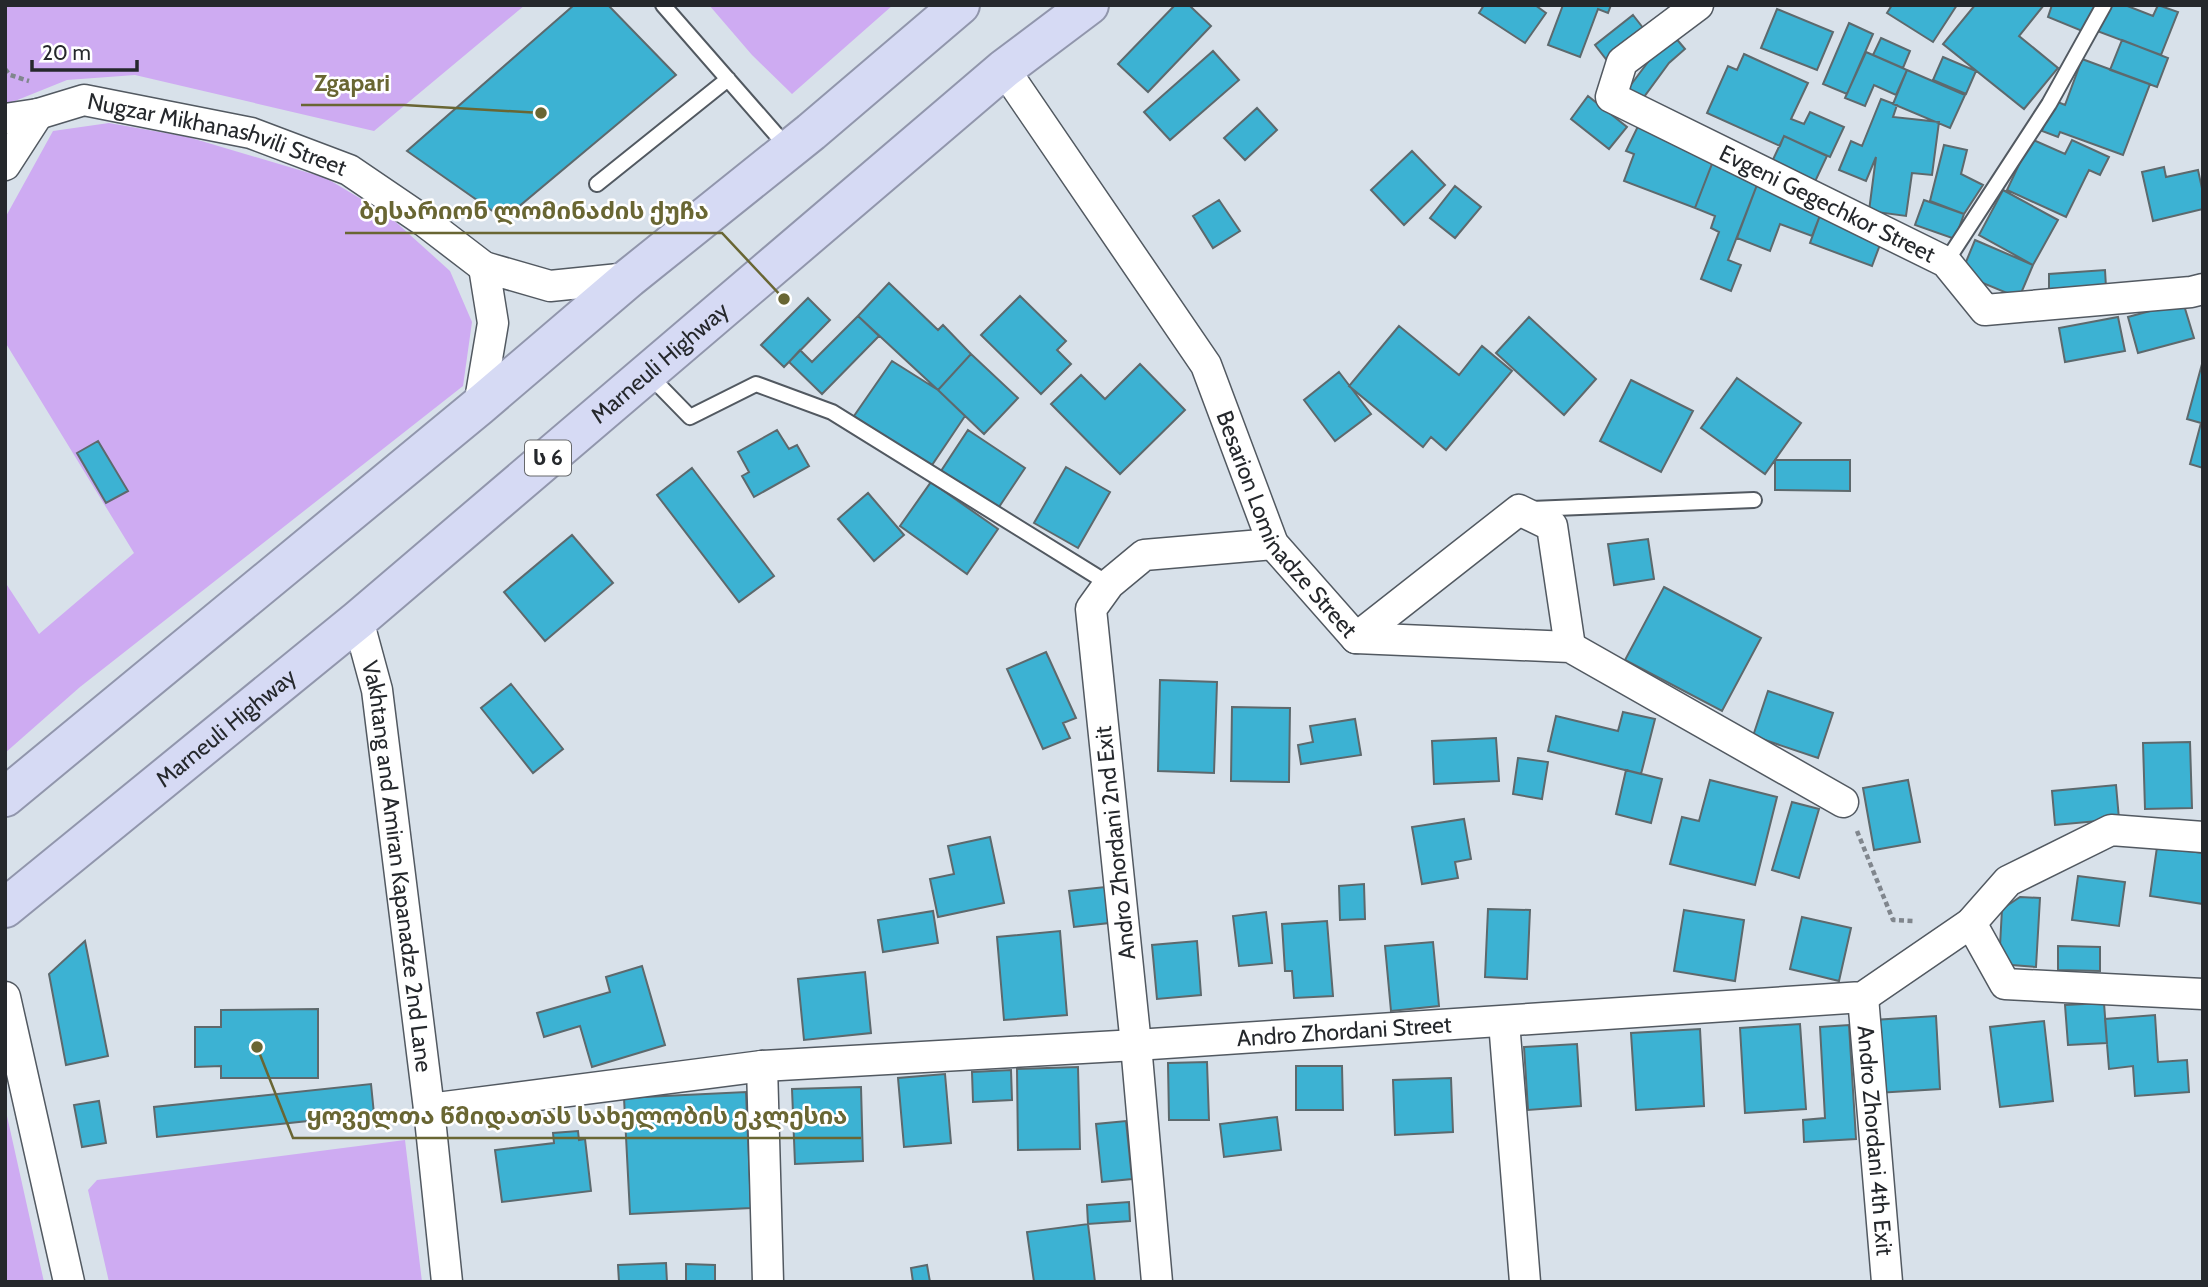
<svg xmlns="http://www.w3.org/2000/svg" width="2208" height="1287" font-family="Cabin,'Noto Sans Georgian',sans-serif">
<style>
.green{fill:#ceabf2}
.building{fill:#3cb2d3;stroke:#5d696d;stroke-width:2}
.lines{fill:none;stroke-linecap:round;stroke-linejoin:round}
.service-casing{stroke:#525961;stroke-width:18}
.minor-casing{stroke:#525961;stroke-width:33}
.trunk-casing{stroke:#9196ac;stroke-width:42}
.path{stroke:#80868d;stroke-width:4.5;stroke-dasharray:5 3.5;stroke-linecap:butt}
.service{stroke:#fff;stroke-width:14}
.minor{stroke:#fff;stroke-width:30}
.trunk{stroke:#d6daf4;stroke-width:38}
.labels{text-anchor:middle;stroke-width:5;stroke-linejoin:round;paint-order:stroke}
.shield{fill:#fff;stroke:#66686b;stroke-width:2}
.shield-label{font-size:21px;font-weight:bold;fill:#25282c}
.street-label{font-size:23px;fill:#25282c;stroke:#fff}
.leader{fill:none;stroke:#696633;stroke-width:2.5}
.callout-dot{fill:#696633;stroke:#fff;stroke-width:2.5}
.callout-label{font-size:24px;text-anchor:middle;font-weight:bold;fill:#696633;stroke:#fff;stroke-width:5;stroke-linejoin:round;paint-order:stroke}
</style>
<rect width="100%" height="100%" fill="#d8e1ea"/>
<!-- green -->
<path class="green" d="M5 5H525L374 131 135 75 67 80 5 105Z
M709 5H893L792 94 752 55Z
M109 123 188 137 326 178 388 215 450 271 472 322 463 386 80 687 5 753V582L39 634 134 553 5 342V218L53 131Z
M5 1107 44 1282H5Z
M405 1140 422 1282H109L88 1190 97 1180Z"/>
<!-- building -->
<path class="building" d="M574 5H608L676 75 504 219 407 151Z
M1175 5H1189L1211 26 1148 92 1118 64Z
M1484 5H1535L1546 13 1525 43 1479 13Z
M1563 5H1611L1608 13 1598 9 1580 57 1548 45Z
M1892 5H1957L1933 42 1887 13Z
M1975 5H2044L2019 36 2058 68 2024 109 1943 44Z
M2052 5H2098L2087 33 2048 17Z
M2107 5H2125L2153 16 2158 5 2178 12 2161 55 2097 31Z
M1777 9 1833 32 1817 70 1761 48Z
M1633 15 1647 33 1609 63 1595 45Z
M1849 23 1873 34 1847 94 1823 84Z
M1674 36 1685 49 1669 63 1641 101 1627 90 1657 50Z
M1881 38 1910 51 1903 68 1873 55Z
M2122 40 2168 58 2157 87 2110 70Z
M1213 51 1239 80 1170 140 1144 112Z
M1866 52 1907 70 1896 95 1874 85 1865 106 1845 98Z
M1744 54 1808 83 1791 119 1804 124 1810 112 1844 127 1830 157 1784 136 1780 146 1707 113 1728 66 1737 70Z
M1943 57 1976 71 1966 94 1933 80Z
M2082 59 2150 84 2123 155 2060 132 2058 137 2042 131 2053 100 2065 105Z
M1907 70 1965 95 1950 128 1893 104Z
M1588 96 1627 127 1609 149 1571 119Z
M1881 99 1897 105 1893 117 1939 122 1932 175 1912 173 1906 216 1869 211 1876 157 1866 181 1839 170 1851 141 1862 146Z
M1257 108 1277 130 1245 160 1224 138Z
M1641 120 1715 156 1695 208 1624 181 1634 154 1626 151Z
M1784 136 1827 156 1812 188 1769 168Z
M2031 139 2065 154 2072 140 2109 157 2100 175 2089 170 2066 217 2007 190Z
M1944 145 1967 150 1961 174 1983 185 1964 214 1930 201Z
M1412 151 1445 185 1404 225 1371 190Z
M1715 156 1760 177 1728 260 1741 265 1731 291 1701 279 1719 232 1711 228 1715 216 1695 208Z
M2164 167 2166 177 2198 170 2203 193V209L2153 221 2142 172Z
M1757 185 1822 210 1812 236 1780 224 1770 251 1737 238Z
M1455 186 1481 207 1455 238 1430 218Z
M2003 190 2058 220 2033 265 1979 235Z
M1219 200 1240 231 1213 248 1193 216Z
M1924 200 1964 214 1955 239 1915 225Z
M1822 210 1884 234 1872 266 1810 243Z
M1975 240 2033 265 2019 298 1961 274Z
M2105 270 2106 287 2049 289V274Z
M889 283 938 330 943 325 971 354 938 390 858 316Z
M1020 296 1066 341 1057 350 1071 364 1041 394 981 335Z
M808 298 830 320 784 367 761 345Z
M2183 302 2194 338 2138 353 2128 317Z
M858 316 879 336 822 394 789 362 800 350 812 362Z
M1529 317 1596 379 1564 415 1496 353Z
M2118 317 2125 351 2065 362 2059 328Z
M1399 326 1459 375 1482 346 1512 371 1446 450 1431 437 1423 447 1349 386Z
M971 354 1018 398 984 434 938 390Z
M892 361 938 390 965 416 930 468 854 416Z
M1140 364 1185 410 1120 474 1051 404 1081 375 1105 399Z
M2202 364H2203V468L2190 464 2201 423 2187 419Z
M1339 372 1371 414 1335 441 1304 400Z
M1737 378 1801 423 1765 474 1701 428Z
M1631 380 1693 411 1661 472 1600 441Z
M777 430 789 449 797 445 809 466 754 497 742 476 749 472 738 452Z
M968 430 1025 468 997 510 941 471Z
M98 441 128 491 106 503 77 453Z
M1775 460H1850V491L1775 490Z
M1066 467 1110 492 1078 548 1034 523Z
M692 468 774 576 739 602 657 495Z
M931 482 998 529 967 574 900 526Z
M868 493 904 535 874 561 838 519Z
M572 535 613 583 545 641 504 592Z
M1648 539 1654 579 1614 585 1608 544Z
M1664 587 1761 638 1722 711 1625 660Z
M1046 652 1076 718 1063 723 1070 738 1043 749 1007 669Z
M1160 680 1217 682 1214 773 1158 771Z
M511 684 563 749 533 773 481 708Z
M1768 691 1833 713 1818 758 1753 736Z
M1232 707 1290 708 1289 782 1231 781Z
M1623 712 1655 719 1641 774 1548 751 1556 716 1618 731Z
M1355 719 1361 755 1301 764 1298 745 1313 742 1310 726Z
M1496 738 1499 781 1434 784 1432 741Z
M2190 742 2192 808 2145 809 2143 743Z
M1518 758 1548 762 1542 799 1513 794Z
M1626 770 1662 779 1651 823 1616 814Z
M1710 780 1777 797 1755 885 1670 864 1682 817 1699 821Z
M1908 780 1920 842 1874 850 1863 788Z
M2116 785 2119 819 2055 825 2052 791Z
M1792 802 1819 809 1799 878 1772 870Z
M1464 819 1471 859 1455 862 1458 878 1422 884 1412 827Z
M990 837 1004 903 938 917 930 879 954 874 948 846Z
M2157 847 2203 853V904L2150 896Z
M2078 876 2125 882 2119 926 2072 920Z
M1364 884 1365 919 1340 920 1339 886Z
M1105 887 1109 923 1074 927 1069 891Z
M2020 897 2040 898 2036 967 1999 964 2002 909Z
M1488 909 1530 910 1527 979 1485 977Z
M1684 910 1744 920 1735 981 1674 971Z
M933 911 938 943 883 952 878 920Z
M1266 912 1272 963 1239 966 1233 916Z
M1802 917 1851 928 1839 981 1790 969Z
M1327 921 1333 996 1294 998 1292 971H1285L1282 924Z
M1060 931 1067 1015 1004 1020 997 937Z
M85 941 108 1056 66 1065 49 974Z
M1197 941 1201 995 1157 999 1152 945Z
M1433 942 1439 1006 1391 1011 1385 946Z
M2058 946 2100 947V971L2058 970Z
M642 966 665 1045 592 1067 580 1026 544 1037 537 1013 610 992 606 977Z
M865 972 871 1033 804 1040 798 979Z
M2104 1003 2107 1043 2068 1045 2065 1005Z
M318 1009V1078H221V1066L195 1067V1027H221V1010Z
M2155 1015 2158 1062 2187 1060 2189 1092 2135 1096 2133 1066 2109 1069 2105 1019Z
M1936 1016 1940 1089 1877 1093 1873 1020Z
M2044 1021 2053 1101 2000 1107 1990 1027Z
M1800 1024 1806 1109 1745 1113 1740 1028Z
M1849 1025 1856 1139 1804 1142 1803 1120 1825 1118 1820 1027Z
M1700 1029 1704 1106 1636 1110 1631 1033Z
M1577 1044 1581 1106 1528 1110 1524 1047Z
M1207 1062 1209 1120H1169L1168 1063Z
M1296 1066H1342L1343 1110H1296Z
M1078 1067 1080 1149 1018 1150 1017 1069Z
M1011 1070 1012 1100 973 1102 972 1072Z
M945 1074 951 1143 904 1147 898 1078Z
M1451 1078 1453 1132 1395 1135 1393 1080Z
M371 1084 374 1114 157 1137 154 1107Z
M861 1087 863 1161 795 1164 792 1089Z
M746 1092 751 1208 630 1214 624 1098Z
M99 1101 106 1143 82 1147 74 1105Z
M1277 1117 1281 1150 1224 1157 1220 1124Z
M1126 1121 1132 1179 1102 1182 1096 1124Z
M578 1131 579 1140 585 1139 591 1191 502 1202 495 1150 554 1143 553 1133Z
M1129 1202 1130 1221 1088 1224 1087 1205Z
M1088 1224 1095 1282H1034L1027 1232Z
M666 1263 667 1282H619L618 1265Z
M686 1264 715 1265V1282H686Z
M927 1265 930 1282H913L911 1268Z"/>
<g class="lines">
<!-- service casing -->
<g class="service-casing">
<path id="service" d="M663 5 788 148
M597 184 728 79
M1946 262 2049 104 2104 5
M648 374 690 417 756 384 832 412 1109 584
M1531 509 1754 500"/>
</g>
<!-- minor casing -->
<g class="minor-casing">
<g id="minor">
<path id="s1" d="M1698 5 1622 62 1611 97 1946 262 1985 310 2191 292 2203 289"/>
<path id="s2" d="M1004 69 1206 365 1273 544 1356 638 1570 647 1843 802"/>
<path id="s3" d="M5 119 38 114 84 100 251 133 349 170 424 221 484 267"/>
<path d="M5 165 38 114"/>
<path d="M479 406 493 323 484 267 550 286 629 278"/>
<path id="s4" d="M358 620 377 690 429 1109 447 1282"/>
<path d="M1356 638 1519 510 1552 526 1570 647"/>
<path d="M1971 923 2005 984 2203 994"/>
<path d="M5 997 69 1282"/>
<path id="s5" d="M1863 997 1887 1282"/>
<path d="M1504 1022 1525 1282"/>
<path d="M762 1066 768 1282"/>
<path id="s6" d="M429 1109 762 1066 1136 1045 1863 997 1971 923 2008 881 2111 830 2203 837"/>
<path d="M1157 1282 1136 1045 1091 609 1109 584 1144 555 1273 544"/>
</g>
</g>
<!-- trunk casing -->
<g class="trunk-casing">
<g id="trunk">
<path d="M5 797 479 406 629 278 811 132 960 5"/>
<path id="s7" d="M5 908 358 620 1004 69 1089 5"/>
</g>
</g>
<!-- path -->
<path class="path" d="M5 69 10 75 29 81
M1857 831 1893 920 1915 921"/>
<!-- service -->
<use href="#service" class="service"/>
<!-- minor -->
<use href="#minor" class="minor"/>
<!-- trunk -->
<use href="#trunk" class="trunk"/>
</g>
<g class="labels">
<!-- shield labels -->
<rect class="shield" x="525" y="440.5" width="46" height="35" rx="5"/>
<g class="shield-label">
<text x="548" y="465">ს 6</text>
</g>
<!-- street labels -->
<g class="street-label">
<text dy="8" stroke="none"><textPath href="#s3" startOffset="219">Nugzar Mikhanashvili Street</textPath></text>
<text dy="8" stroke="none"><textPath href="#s1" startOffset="373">Evgeni Gegechkor Street</textPath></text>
<text dy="8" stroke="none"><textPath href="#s7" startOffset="852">Marneuli Highway</textPath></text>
<text dy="8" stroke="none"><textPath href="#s2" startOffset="539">Besarion Lominadze Street</textPath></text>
<text dy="8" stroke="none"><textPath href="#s7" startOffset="285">Marneuli Highway</textPath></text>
<text transform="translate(1115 843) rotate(-96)" y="8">Andro Zhordani 2nd Exit</text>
<text dy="8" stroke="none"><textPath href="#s4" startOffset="250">Vakhtang and Amiran Kapanadze 2nd Lane</textPath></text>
<text dy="8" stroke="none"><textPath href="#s6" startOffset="919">Andro Zhordani Street</textPath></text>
<text dy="8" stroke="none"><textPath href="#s5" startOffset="144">Andro Zhordani 4th Exit</textPath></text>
</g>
</g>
<!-- callouts -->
<path class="leader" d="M541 113L404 105H301M784 299L722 233H345M257 1047L293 1138H861"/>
<g class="callout-dot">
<circle cx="541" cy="113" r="7"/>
<circle cx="784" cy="299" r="7"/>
<circle cx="257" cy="1047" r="7"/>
</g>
<g class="callout-label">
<text x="352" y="91">Zgapari</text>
<text x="534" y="219">ბესარიონ ლომინაძის ქუჩა</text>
<text x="577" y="1124">ყოველთა წმიდათას სახელობის ეკლესია</text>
</g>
<!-- border -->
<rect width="2208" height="1287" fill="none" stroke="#25282c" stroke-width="14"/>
<!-- scale -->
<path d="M32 60v10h105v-10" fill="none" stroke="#25282c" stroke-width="3.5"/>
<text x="42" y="60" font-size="21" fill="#25282c" stroke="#ffffff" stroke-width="5" paint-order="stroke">20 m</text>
</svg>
